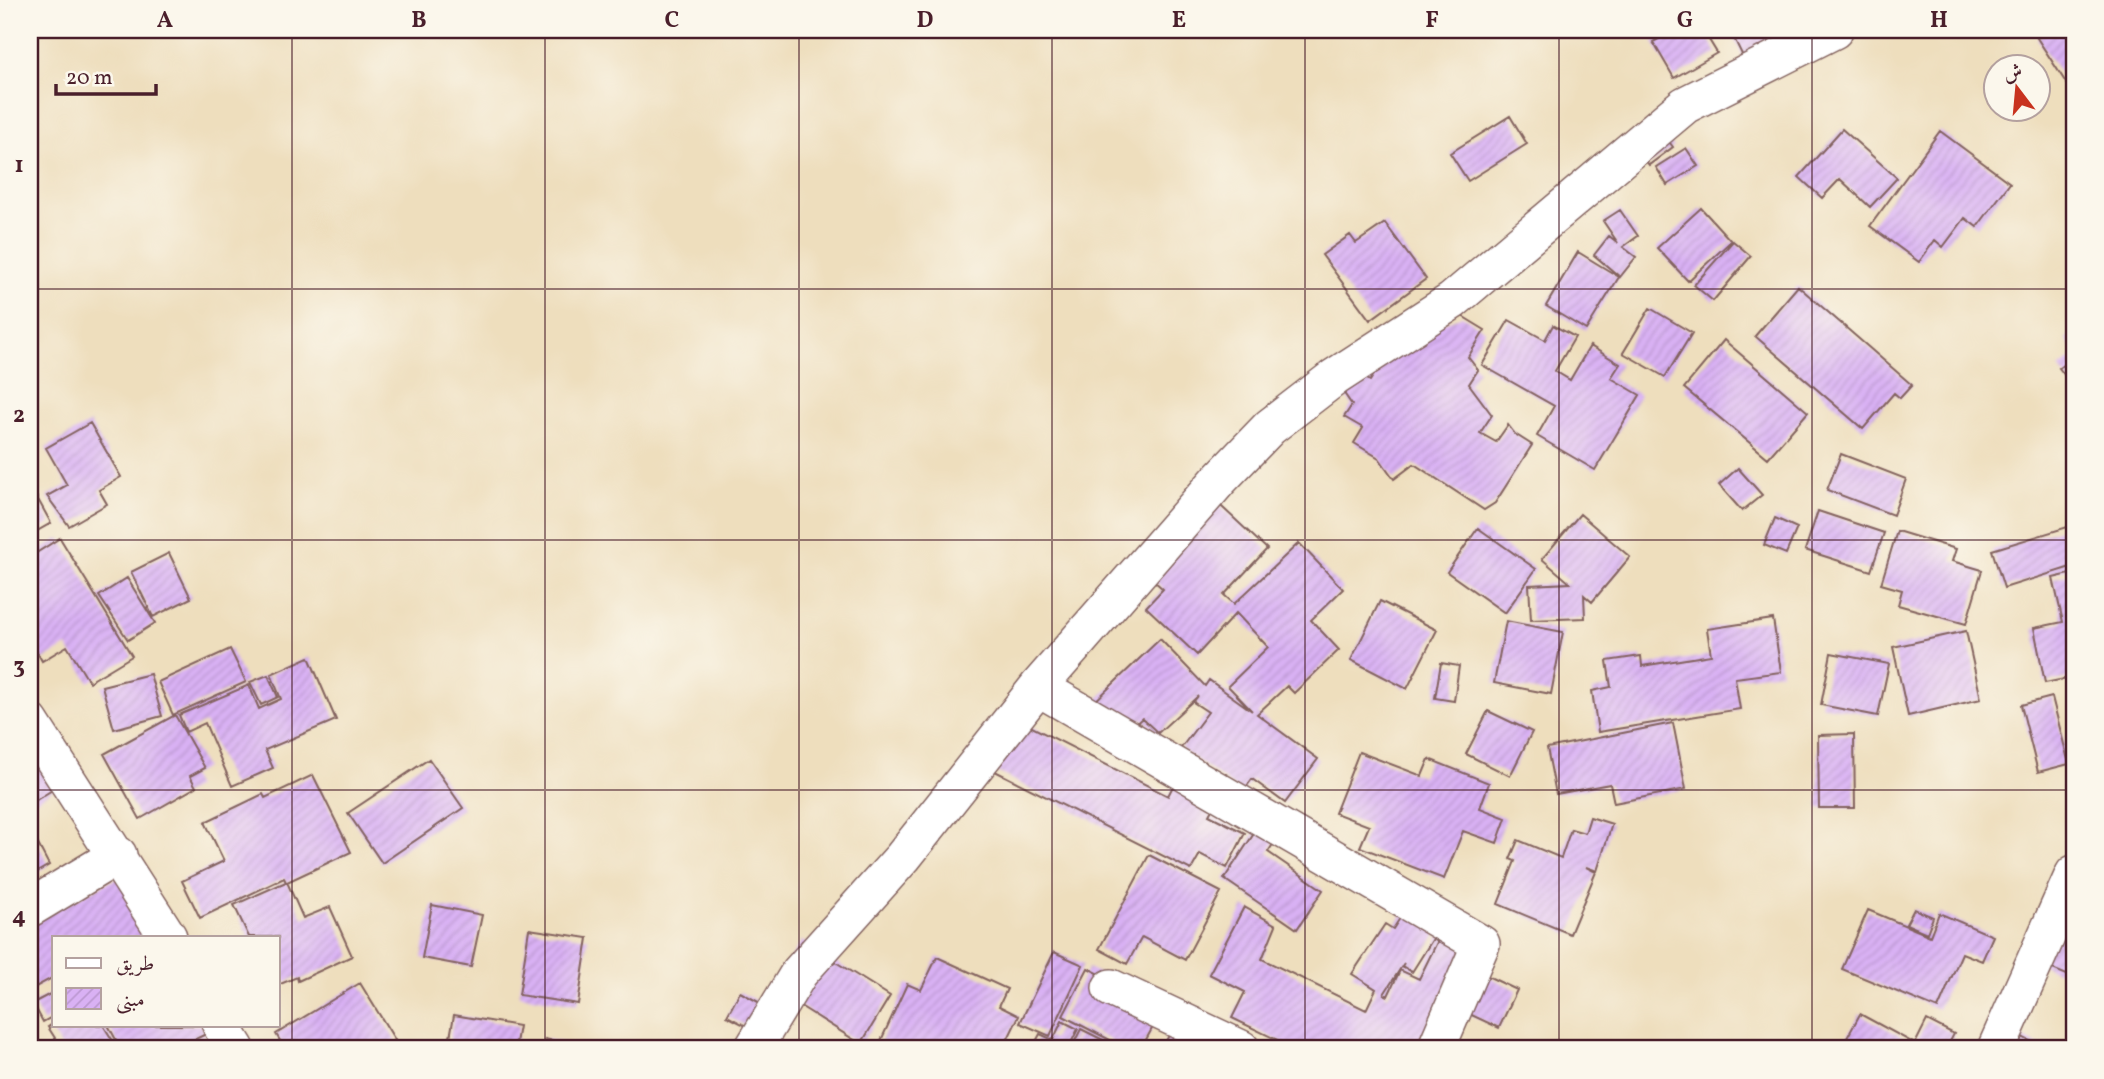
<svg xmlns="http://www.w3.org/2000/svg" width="2104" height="1079" font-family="Vollkorn,Amiri,serif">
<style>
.building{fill:url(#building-hatch)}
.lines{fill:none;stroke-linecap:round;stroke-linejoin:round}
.minor-casing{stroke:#83625e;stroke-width:40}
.minor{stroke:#fff;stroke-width:37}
.grid{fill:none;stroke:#4a1f2b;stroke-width:2;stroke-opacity:0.55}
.neatline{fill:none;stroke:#4a1f2b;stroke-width:2.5}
.grid-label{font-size:23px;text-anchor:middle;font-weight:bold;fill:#4a1f2b}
</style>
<defs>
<pattern id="building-hatch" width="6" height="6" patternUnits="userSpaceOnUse" patternTransform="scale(1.75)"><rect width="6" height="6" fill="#d9b1f4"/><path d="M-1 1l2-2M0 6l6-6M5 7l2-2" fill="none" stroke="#bc98d1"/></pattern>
</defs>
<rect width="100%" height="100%" fill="#fbf7ec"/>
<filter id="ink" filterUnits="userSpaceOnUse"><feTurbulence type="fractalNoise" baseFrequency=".0143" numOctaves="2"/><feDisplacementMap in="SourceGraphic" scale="14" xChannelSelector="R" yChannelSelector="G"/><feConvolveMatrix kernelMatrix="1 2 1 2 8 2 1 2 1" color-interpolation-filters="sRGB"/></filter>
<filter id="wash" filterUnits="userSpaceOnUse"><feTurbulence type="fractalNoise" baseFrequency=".00686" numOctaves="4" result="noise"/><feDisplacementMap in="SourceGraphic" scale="28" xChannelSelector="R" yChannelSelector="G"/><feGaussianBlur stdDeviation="1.57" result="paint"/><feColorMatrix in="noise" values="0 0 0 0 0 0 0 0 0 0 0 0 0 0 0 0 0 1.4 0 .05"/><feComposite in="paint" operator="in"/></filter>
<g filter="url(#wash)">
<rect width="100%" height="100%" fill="#eedebd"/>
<g id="blocks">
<!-- building -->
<path class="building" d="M1675 30H1703L1717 53 1674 78 1653 42Z
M1730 30H1817L1748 67Z
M2050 30H2074V95L2037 38Z
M1510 116 1527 144 1468 181 1450 153Z
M1842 129 1897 178 1870 207 1840 179 1822 198 1799 177Z
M1661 131 1673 147 1649 165 1637 149Z
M1940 131 2010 183 1977 227 1965 218 1943 247 1935 240 1919 262 1870 226Z
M1686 148 1698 166 1667 185 1656 167Z
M1701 208 1731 241 1688 281 1657 248Z
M1620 210 1638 236 1623 247 1636 257 1620 277 1594 255 1609 236 1618 243 1603 221Z
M1385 223 1426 279 1370 320 1322 255 1350 235 1356 243Z
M1733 241 1751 256 1713 301 1694 285Z
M1578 252 1619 277 1586 330 1546 306Z
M1798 286 1912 385 1900 398 1894 393 1863 429 1755 336Z
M1650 308 1692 333 1665 377 1623 353Z
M1462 316 1485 330 1468 357 1478 370 1469 384 1492 415 1480 433 1496 442 1508 425 1515 434 1532 445 1495 503 1484 510 1414 464 1394 479 1379 458 1354 443 1363 428 1344 417 1352 405 1337 383 1354 371 1370 381 1396 341Z
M1509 320 1545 340 1553 325 1575 337 1555 371 1570 380 1590 346 1620 364 1611 378 1640 395 1595 470 1537 436 1554 406 1482 365Z
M2074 333V350L2066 339Z
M1724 340 1808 412 1768 458 1684 388Z
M2074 357V379L2070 382 2059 368Z
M90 423 121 477 99 490 107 504 69 526 47 496 67 485 46 448Z
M1841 454 1906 479 1893 515 1827 490Z
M1738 468 1762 495 1742 511 1719 485Z
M30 485 51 523 30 535Z
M1208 494 1267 549 1224 595 1234 604 1299 543 1343 589 1311 620 1339 650 1294 693 1287 686 1257 714 1318 759 1285 803 1252 779 1242 793 1181 748 1208 712 1193 702 1198 696 1158 733 1142 718 1120 738 1090 706 1160 639 1205 686 1209 680 1252 711 1228 686 1268 647 1236 613 1197 655 1146 607 1163 589 1152 579Z
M1818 511 1884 533 1871 571 1805 550Z
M1580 514 1630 557 1592 602 1584 595 1585 618 1531 620 1529 585 1570 583 1542 559Z
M1775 518 1797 528 1786 554 1764 545Z
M2074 525V566L2004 588 1992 550Z
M1478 528 1536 569 1505 613 1447 572Z
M1897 531 1956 549 1952 561 1982 570 1966 624 1898 605 1902 590 1881 584Z
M60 538 132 656 89 682 67 646 42 661 30 640V557Z
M169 553 191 598 153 617 131 572Z
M2074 573V677L2045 683 2034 628 2063 622 2053 578Z
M127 578 155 623 128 640 99 596Z
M1380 601 1437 630 1407 689 1351 660Z
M1773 619 1781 672 1735 678 1740 709 1598 732 1592 691 1611 687 1607 661 1641 656 1642 666 1711 655 1707 629Z
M1506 621 1563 632 1551 694 1494 683Z
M1966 631 1981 699 1908 716 1893 647Z
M230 649 246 682 173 715 158 682Z
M1831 653 1889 664 1878 716 1821 705Z
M309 657 336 720 265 750 273 768 232 786 205 723 186 732 179 715 249 685 259 709 281 699 271 674Z
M1441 663 1459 666 1454 701 1435 698Z
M150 674 162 716 114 729 102 686Z
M268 675 278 697 261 705 250 682Z
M2052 697 2069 764 2038 772 2021 705Z
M1488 711 1532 732 1510 776 1466 754Z
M175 715 205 768 190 776 196 787 140 819 104 754Z
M1008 715 1168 796 1177 778 1218 798 1209 815 1245 833 1227 868 1200 854 1191 870 983 765Z
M1673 723 1686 789 1614 803 1610 784 1556 794 1547 748Z
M1854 734 1855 808H1819L1818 735Z
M30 736 60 785 30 804Z
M1359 752 1422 776 1429 759 1489 783 1480 808 1506 818 1497 843 1463 831 1444 879 1360 847 1369 826 1335 813Z
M429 759 463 808 382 863 348 813Z
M313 775 351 852 287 882 303 918 330 907 352 956 298 981 297 977 278 985V937H249L234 905 286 882 284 878 200 918 182 881 224 861 205 822 263 794 265 798Z
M1590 817 1612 824 1597 871 1586 867 1596 872 1570 934 1498 904 1515 861 1510 859 1518 840 1561 858 1571 829 1585 833Z
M1263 820 1281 832 1268 852 1323 890 1297 929 1224 879Z
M30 829 49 865 30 876Z
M1149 855 1221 892 1185 960 1142 937 1127 964 1099 949Z
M121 876 152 937H54V977L30 990V907L55 910Z
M2074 878V978L2038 963Z
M1413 898 1446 918 1412 972 1402 966 1404 963 1384 994 1388 996 1400 970 1419 979 1445 926 1470 938 1416 1049H1391L1384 1046 1382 1049H1296L1232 1018 1245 992 1209 974 1244 907 1276 925 1262 959 1366 1010 1376 989 1352 974 1385 924 1393 929Z
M432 905 482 915 471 967 422 958Z
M1914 909 1933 917 1927 933 1906 924Z
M1868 910 1930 936 1939 913 1993 936 1982 961 1962 953 1938 1009 1842 969Z
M529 929 588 938 578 1004 519 995Z
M802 941 890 996 861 1044 797 1004 789 961Z
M1054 952 1083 965 1050 1036 1020 1023Z
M937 957 1007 989 999 1006 1019 1016 1003 1049H883L878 1047 907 984 921 990Z
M1088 968 1117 983 1154 1025 1141 1049H1107L1112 1041 1063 1016Z
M1481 973 1517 990 1499 1028 1463 1011Z
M360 983 395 1040 379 1049H285L276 1034Z
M54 992V1016L43 1022 33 1003Z
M740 992 762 1004 748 1027 727 1016Z
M1860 1014 1915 1044 1927 1020 1954 1034 1946 1049H1841Z
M454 1015 519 1026 515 1049H448Z
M1062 1021 1078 1029 1068 1049H1032L1040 1034 1053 1040Z
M54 1023 103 1025 118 1049H62L48 1027Z
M108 1025H201L206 1034 175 1049H121Z
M2000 1026 2046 1049H1988Z
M1081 1029 1103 1040 1098 1049H1071Z
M1169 1035 1196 1049H1162Z
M545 1039 576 1046 575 1049H542Z"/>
</g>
</g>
<g filter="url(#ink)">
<use href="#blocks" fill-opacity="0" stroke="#83625e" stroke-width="2"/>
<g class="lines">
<!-- minor casing -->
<g class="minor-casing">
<path id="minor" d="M1038 687 1481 944 1436 1049
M30 722 168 937
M30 908 118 855
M1111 988 1241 1049
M221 1025 236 1049
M753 1049 799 973 903 857 1038 687 1218 481 1270 427 1335 377 1452 301 1685 105 1834 30
M1996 1049 2074 874"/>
</g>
<!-- minor -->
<use href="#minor" class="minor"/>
</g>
</g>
<!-- grid -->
<path class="grid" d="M292 30V1049M545 30V1049M799 30V1049M1052 30V1049M1305 30V1049M1559 30V1049M1812 30V1049M30 289H2074M30 540H2074M30 790H2074"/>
<!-- margin -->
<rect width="2104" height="1079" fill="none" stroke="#fbf7ec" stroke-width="77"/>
<!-- legend -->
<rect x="52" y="936" width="228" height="91" fill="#fbf7ec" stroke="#b4a19f" stroke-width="2"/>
<rect x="66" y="958" width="35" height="10" fill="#ffffff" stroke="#b4a19f" stroke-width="2"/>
<text x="116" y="970" font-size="21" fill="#4a1f2b">طريق</text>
<rect x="66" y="988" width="35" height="21" fill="url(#building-hatch)" stroke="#b4a19f" stroke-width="2"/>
<text x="116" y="1006" font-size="21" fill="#4a1f2b">مبنى</text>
<!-- north arrow -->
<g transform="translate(2017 88) rotate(344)"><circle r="33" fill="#fbf7ec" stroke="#b4a19f" stroke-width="2"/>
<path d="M0-5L12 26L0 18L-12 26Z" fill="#c8321e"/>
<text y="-10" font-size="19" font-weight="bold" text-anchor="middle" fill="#4a1f2b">ش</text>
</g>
<!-- scale -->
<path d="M56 84v10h100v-10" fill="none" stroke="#4a1f2b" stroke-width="3.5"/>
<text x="66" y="84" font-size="21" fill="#4a1f2b" stroke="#fbf7ec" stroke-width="5" paint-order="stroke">20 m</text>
<rect x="38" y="38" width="2028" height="1002" class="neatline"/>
<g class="grid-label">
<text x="165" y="27">A</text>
<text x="419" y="27">B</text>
<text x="672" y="27">C</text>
<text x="925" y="27">D</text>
<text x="1179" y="27">E</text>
<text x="1432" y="27">F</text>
<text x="1685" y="27">G</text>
<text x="1939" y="27">H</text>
<text x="19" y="172">1</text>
<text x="19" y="422">2</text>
<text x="19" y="673">3</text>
<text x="19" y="923">4</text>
</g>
</svg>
